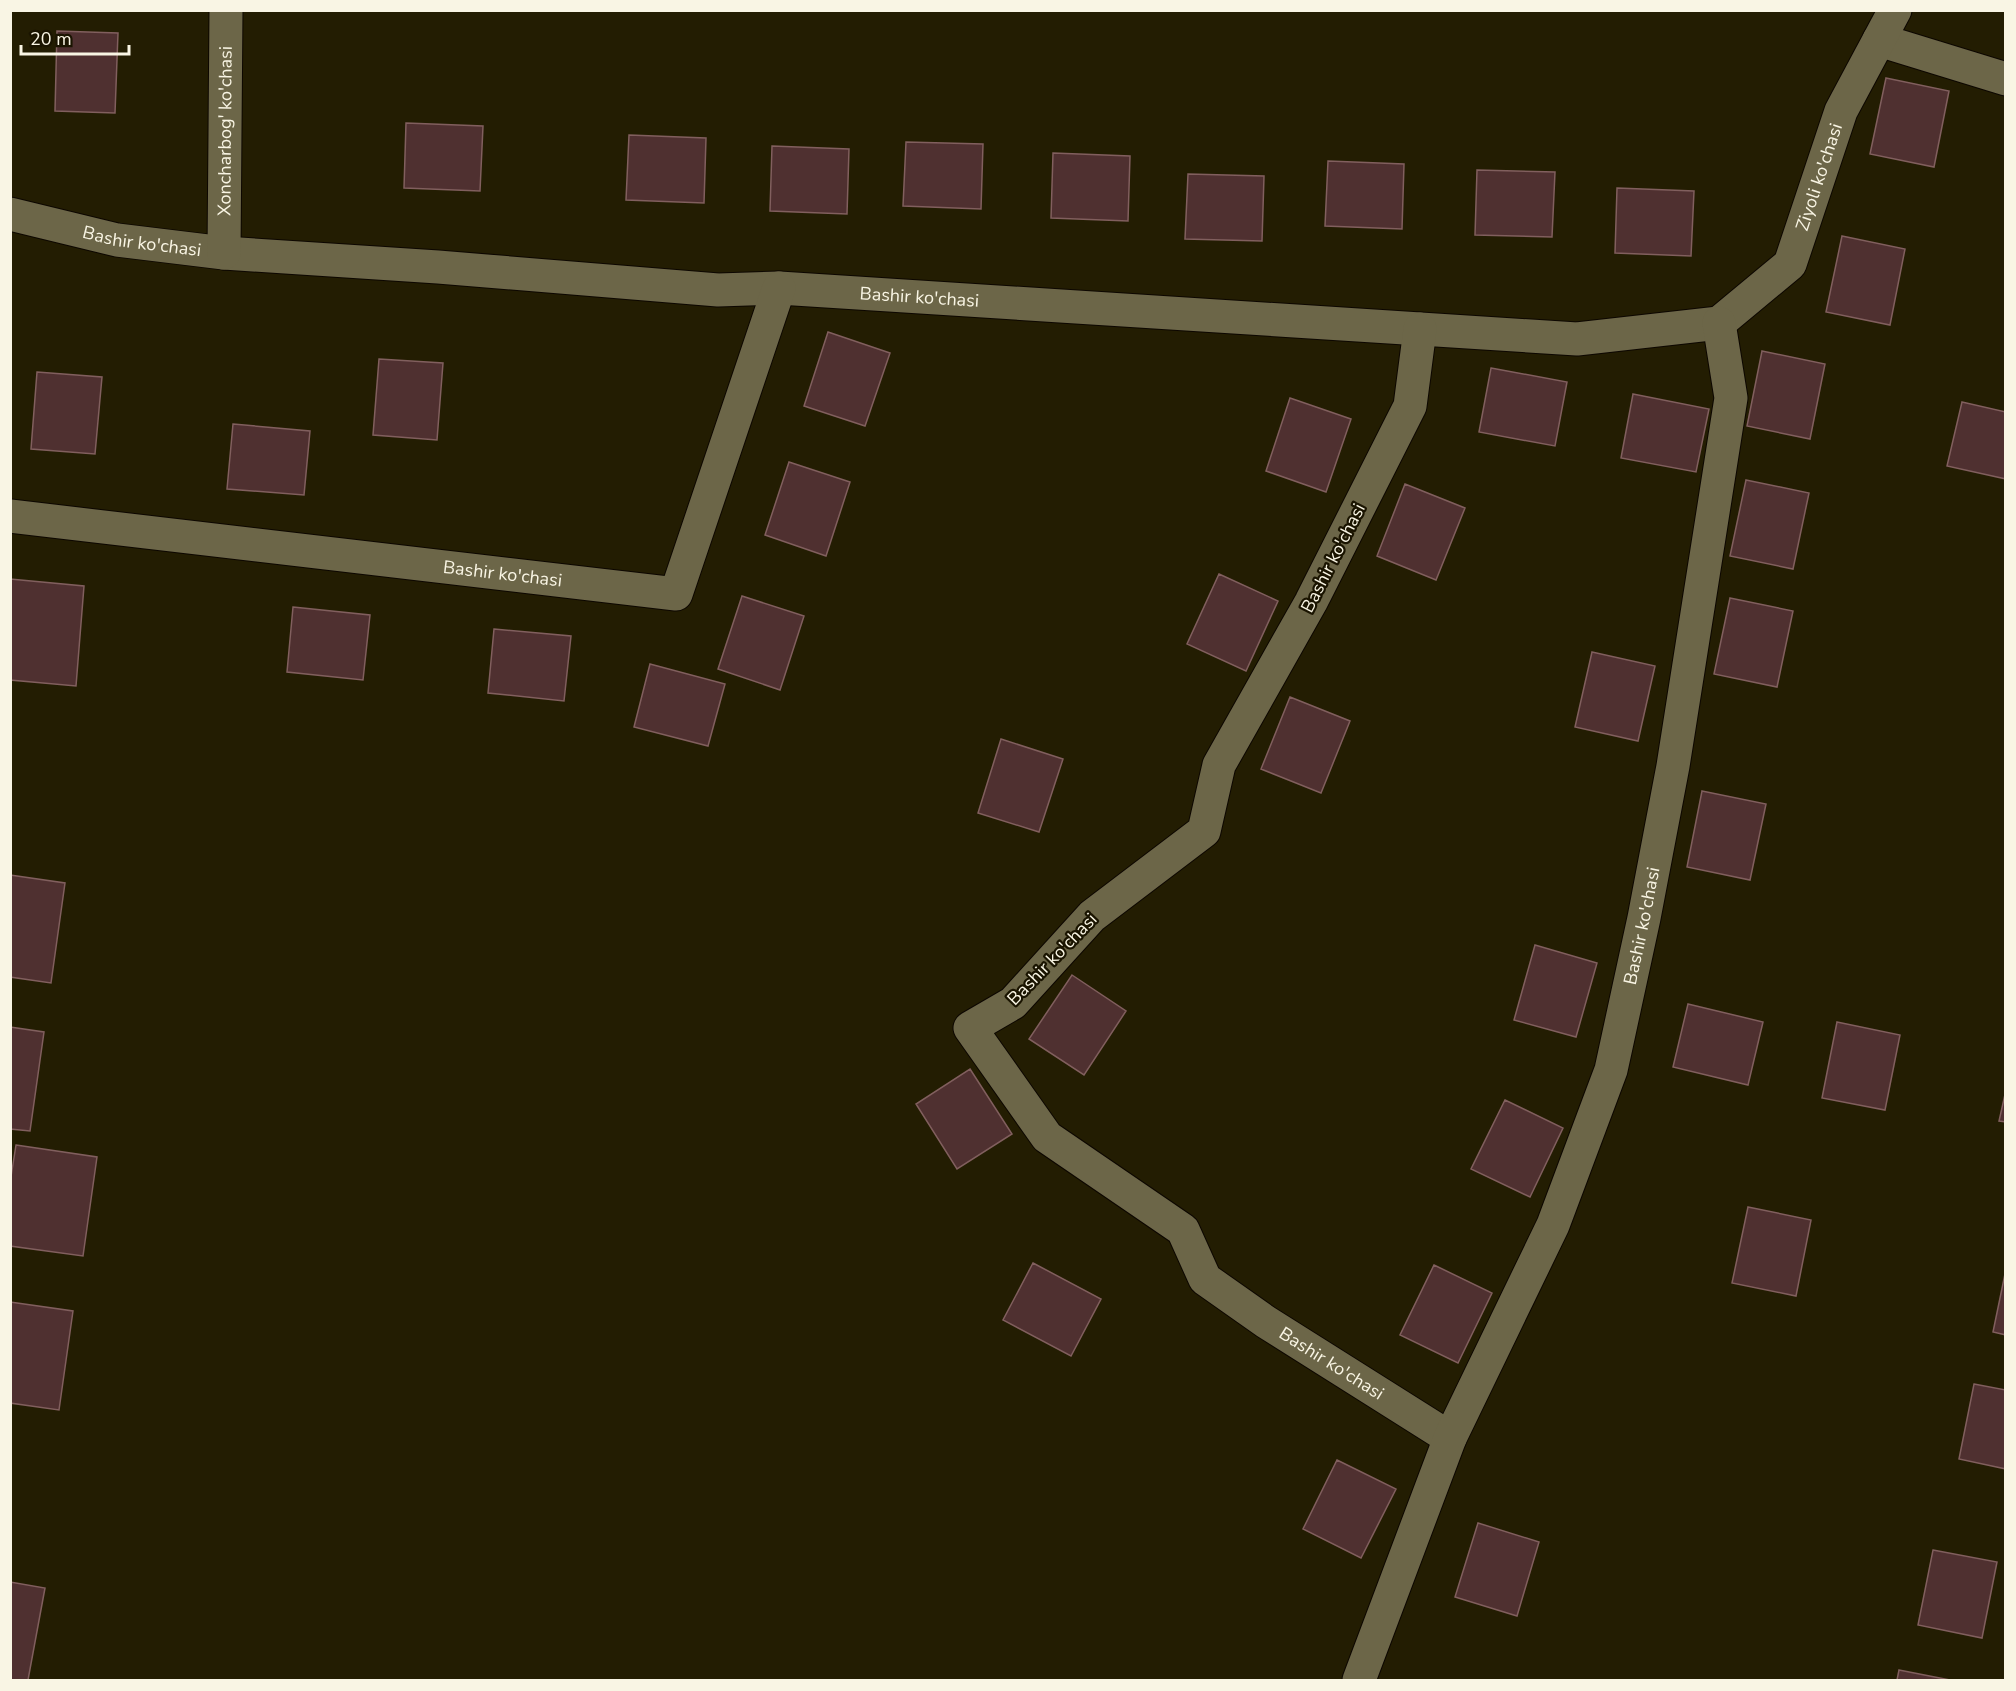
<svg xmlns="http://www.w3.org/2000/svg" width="2016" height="1691" font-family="'Nunito Sans',sans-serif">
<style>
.building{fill:#4f3030;stroke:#815f5e;stroke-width:1.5}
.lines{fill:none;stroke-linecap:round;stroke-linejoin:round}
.minor-casing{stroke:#0d0700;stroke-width:35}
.minor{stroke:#6c6648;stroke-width:33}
.labels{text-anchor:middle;stroke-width:4.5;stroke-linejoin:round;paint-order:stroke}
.street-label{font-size:18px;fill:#f9f5e4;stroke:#1a1400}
</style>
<rect width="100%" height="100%" fill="#231d02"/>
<!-- building -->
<path class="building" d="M57 31 118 33 115 113 55 111Z
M1886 78 1949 91 1934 167 1870 154Z
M406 123 483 126 480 191 404 188Z
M629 135 706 138 704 203 626 200Z
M906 142 983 144 981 209 903 206Z
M772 146 849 149 847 214 770 211Z
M1053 153 1130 156 1128 221 1051 218Z
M1328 161 1404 164 1402 229 1325 226Z
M1477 170 1555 172 1552 237 1475 235Z
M1188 174 1264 176 1262 241 1185 239Z
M1617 188 1694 191 1691 256 1615 253Z
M1842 236 1905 249 1890 325 1826 312Z
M828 332 890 353 865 426 804 406Z
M1762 351 1825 364 1810 439 1747 426Z
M379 359 443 363 437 440 373 435Z
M1491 368 1567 382 1555 446 1479 432Z
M37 372 102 377 95 454 31 449Z
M1633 394 1709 409 1696 472 1621 458Z
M1290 398 1351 419 1326 492 1266 471Z
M1962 402 2006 412V479L1947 466Z
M233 424 310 431 304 495 227 489Z
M789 462 850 482 826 556 765 535Z
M1746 480 1809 493 1793 569 1730 556Z
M1405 484 1465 508 1436 580 1377 556Z
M1219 574 1278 601 1246 671 1187 644Z
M10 579 84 586 76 686 10 680Z
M742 596 804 616 780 690 718 669Z
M1730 598 1793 611 1777 687 1714 674Z
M293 607 370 615 363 680 287 672Z
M494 629 571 636 564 701 488 693Z
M1592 652 1655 666 1638 741 1575 727Z
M650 664 725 684 708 746 634 727Z
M1290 697 1350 721 1321 793 1261 769Z
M1001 739 1063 759 1039 832 978 813Z
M1702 791 1766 804 1750 880 1687 867Z
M10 875 65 883 51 983 10 977Z
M1535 945 1597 963 1576 1037 1514 1020Z
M1072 975 1126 1011 1084 1075 1029 1039Z
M1688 1004 1763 1022 1748 1085 1673 1067Z
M1837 1022 1900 1035 1885 1110 1822 1098Z
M10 1027 44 1032 30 1131 10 1129Z
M970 1069 1012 1134 957 1169 916 1104Z
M2006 1090V1122L1999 1121Z
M1505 1100 1563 1128 1530 1197 1471 1169Z
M16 1145 97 1157 83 1256 10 1246V1183Z
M1748 1207 1811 1220 1796 1296 1732 1283Z
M1033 1263 1101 1299 1071 1356 1003 1320Z
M1434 1265 1492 1293 1458 1363 1400 1335Z
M2006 1269V1335L1993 1332Z
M10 1302 73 1311 59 1410 10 1403Z
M1974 1384 2006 1390V1469L1959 1459Z
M1337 1460 1396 1489 1361 1558 1303 1529Z
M1478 1523 1539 1542 1517 1616 1455 1597Z
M1933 1550 1997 1562 1982 1638 1918 1625Z
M10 1582 45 1588 28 1680H10Z
M1899 1670 1950 1680H1897Z"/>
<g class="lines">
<!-- minor casing -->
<g class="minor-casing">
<g id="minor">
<path d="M1879 40 2006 79"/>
<path id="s1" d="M10 214 117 240 224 253 438 267 718 290 779 288 1577 339 1719 323"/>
<path id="s2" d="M224 253 226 10"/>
<path id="s3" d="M1719 323 1790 264 1841 111 1895 10"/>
<path id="s4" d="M1420 329 1410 406 1311 602 1219 765 1204 831 1092 916 1013 1003 970 1028 1047 1137 1183 1230 1205 1279 1266 1322 1450 1438"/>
<path id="s5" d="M10 516 676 594 779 288"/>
<path id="s6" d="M1359 1680 1450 1438 1553 1225 1611 1070 1644 918 1673 766 1731 398 1719 323"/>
</g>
</g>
<!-- minor -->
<use href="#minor" class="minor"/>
</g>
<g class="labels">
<!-- street labels -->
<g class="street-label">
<text dy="6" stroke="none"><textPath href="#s2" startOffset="122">Xoncharbog' ko'chasi</textPath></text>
<text dy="6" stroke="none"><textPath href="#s3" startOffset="184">Ziyoli ko'chasi</textPath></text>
<text dy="6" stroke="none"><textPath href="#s1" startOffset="135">Bashir ko'chasi</textPath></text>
<text dy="6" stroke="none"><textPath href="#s1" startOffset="915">Bashir ko'chasi</textPath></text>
<text transform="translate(1333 558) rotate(-63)" y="6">Bashir ko'chasi</text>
<text dy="6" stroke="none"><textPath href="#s5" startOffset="496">Bashir ko'chasi</textPath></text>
<text dy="6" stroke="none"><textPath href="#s6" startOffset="808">Bashir ko'chasi</textPath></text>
<text transform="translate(1052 959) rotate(-46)" y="6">Bashir ko'chasi</text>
<text dy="6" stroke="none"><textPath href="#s4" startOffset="1364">Bashir ko'chasi</textPath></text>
</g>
</g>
<!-- border -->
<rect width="2016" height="1691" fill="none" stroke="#f9f5e4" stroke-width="24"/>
<!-- scale -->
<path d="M21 45v9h108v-9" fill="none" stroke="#f9f5e4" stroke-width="3"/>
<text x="30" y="45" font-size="18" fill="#f9f5e4" stroke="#1a1400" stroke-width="4.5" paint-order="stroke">20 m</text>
</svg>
